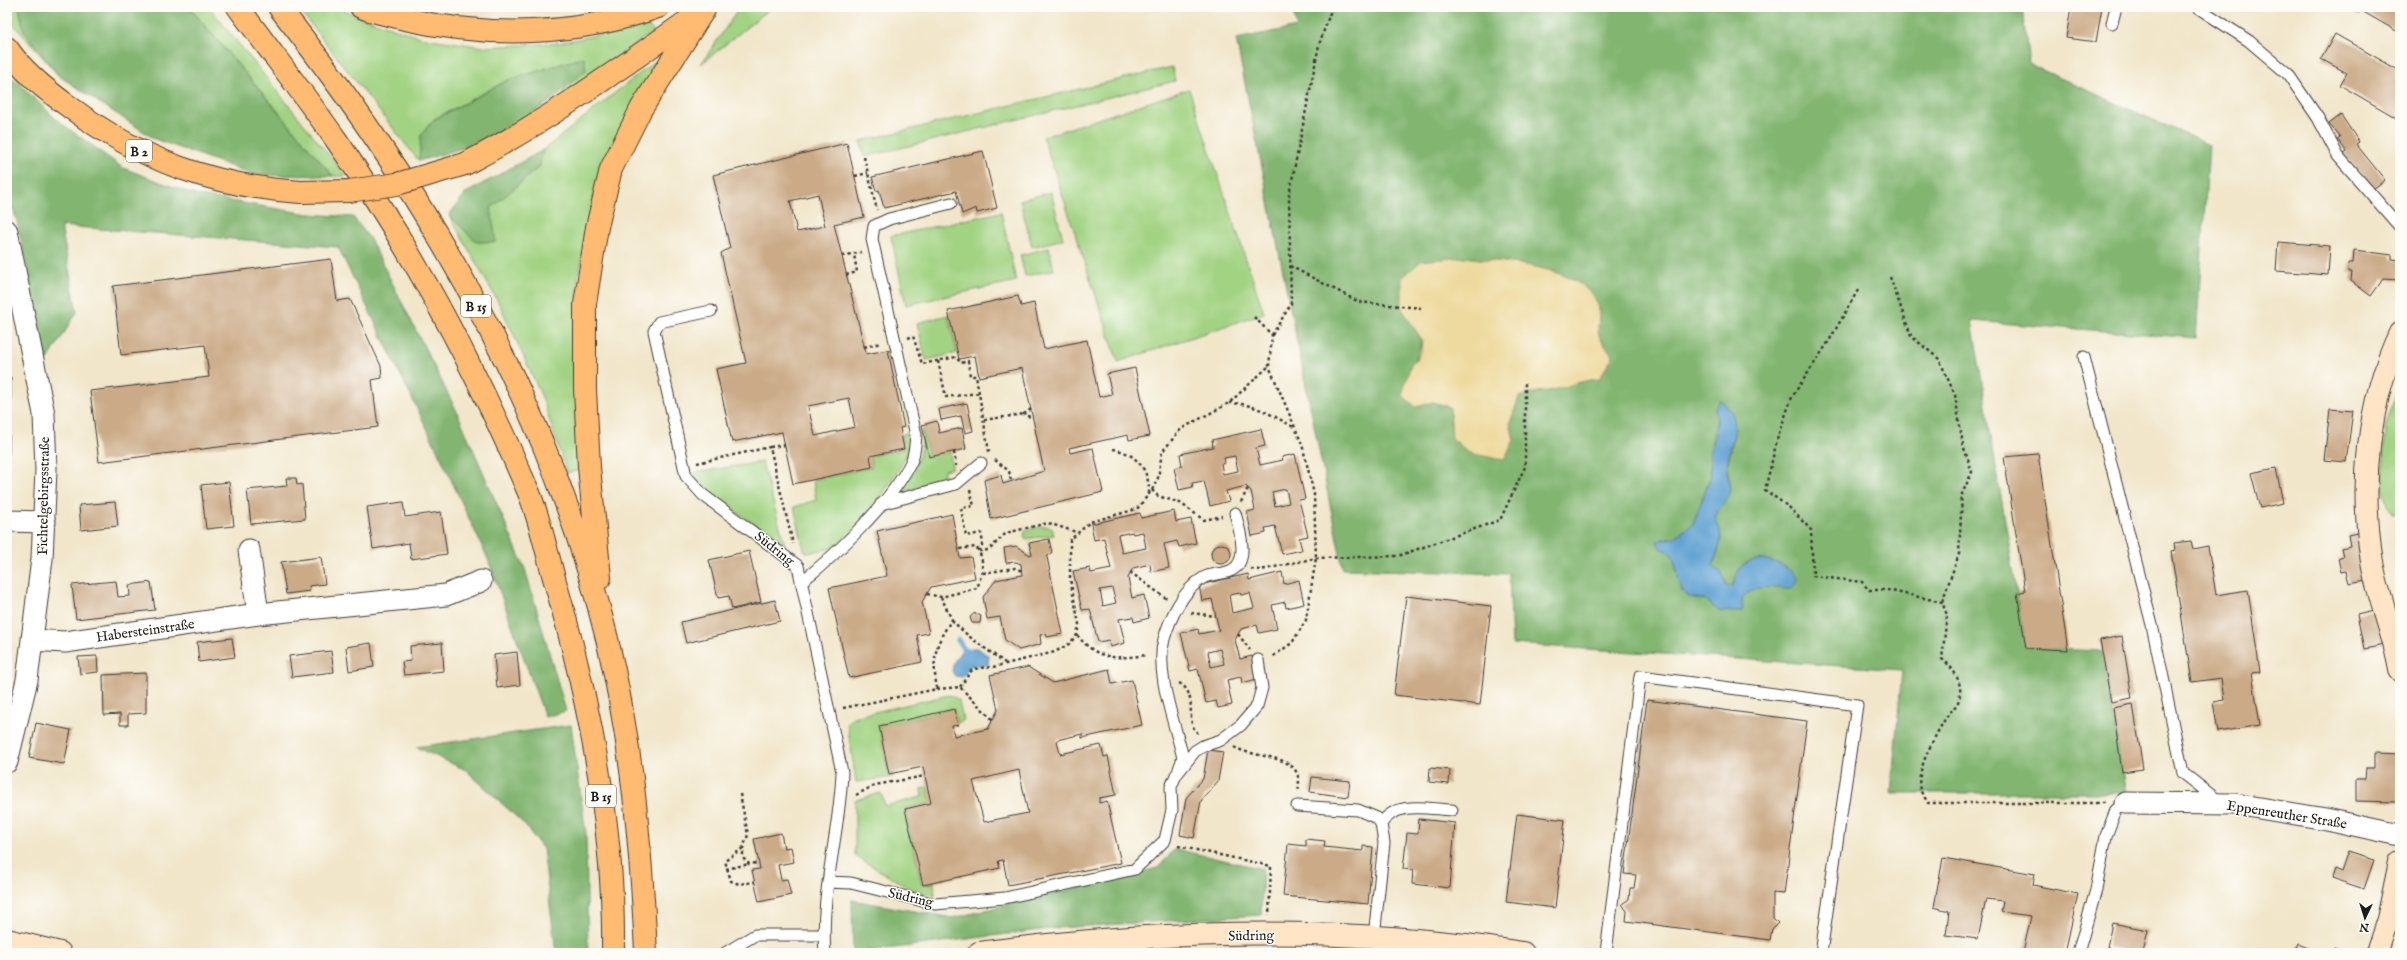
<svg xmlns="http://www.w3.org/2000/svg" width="2407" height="960" font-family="'IM FELL English',serif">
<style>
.green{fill:#a2d382;stroke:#5f784f}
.forest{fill:#81b570;stroke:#4e6846;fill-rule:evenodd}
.sand{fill:#eeda9e;stroke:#857b5d}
.water{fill:#5da0d1;stroke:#3c5e76}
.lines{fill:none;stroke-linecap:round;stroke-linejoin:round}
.stream{stroke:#5da0d1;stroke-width:5.5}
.building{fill:#cbab87;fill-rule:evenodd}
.lane-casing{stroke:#3c3a36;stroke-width:13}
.street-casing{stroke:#3c3a36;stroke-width:23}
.secondary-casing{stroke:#3c3a36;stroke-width:24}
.highway-casing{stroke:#3c3a36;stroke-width:24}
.path{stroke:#3c3a36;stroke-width:2.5;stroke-dasharray:3 3;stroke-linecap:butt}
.lane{stroke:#fff;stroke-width:11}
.street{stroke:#fff;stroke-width:21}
.secondary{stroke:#ffe4c6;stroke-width:22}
.highway{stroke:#ffbb71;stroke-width:22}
.highway-bridge-casing{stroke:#3c3a36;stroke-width:24;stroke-linecap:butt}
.highway-bridge{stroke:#ffbb71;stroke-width:22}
.labels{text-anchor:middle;stroke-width:3;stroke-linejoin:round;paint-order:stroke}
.shield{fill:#fdfcf7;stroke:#605f5e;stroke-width:1}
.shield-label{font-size:13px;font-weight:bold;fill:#1c1c1c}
.street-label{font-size:14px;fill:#1c1c1c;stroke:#fdfcf7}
</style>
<rect width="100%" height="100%" fill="#fdfcf7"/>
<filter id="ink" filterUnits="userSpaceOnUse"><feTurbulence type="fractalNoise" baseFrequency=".025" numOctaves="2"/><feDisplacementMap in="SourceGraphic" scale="8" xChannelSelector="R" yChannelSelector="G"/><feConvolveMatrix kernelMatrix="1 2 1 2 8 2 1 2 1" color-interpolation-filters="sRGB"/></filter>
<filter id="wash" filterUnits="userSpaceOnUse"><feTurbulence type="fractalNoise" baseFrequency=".012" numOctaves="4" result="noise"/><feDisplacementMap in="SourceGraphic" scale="16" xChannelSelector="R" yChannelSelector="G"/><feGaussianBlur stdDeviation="0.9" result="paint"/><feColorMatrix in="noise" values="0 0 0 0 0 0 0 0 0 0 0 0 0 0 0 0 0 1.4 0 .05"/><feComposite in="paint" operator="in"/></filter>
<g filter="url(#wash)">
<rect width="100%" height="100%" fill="#f1e6ca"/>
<!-- green -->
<path class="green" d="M7 7H19L24 31 59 76 7 17Z
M189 7H209L346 176H333Z
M297 7H339L354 15 423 38 484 47 558 43 648 25 654 32 539 109 508 80 434 119 421 135 419 161Z
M740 7H772L701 64Z
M654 62 660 67 595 200 578 278 576 355 581 470 567 473 542 397 500 305 449 215 477 242 491 208 540 166 543 150Z
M1172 67 1175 81 864 157 861 141Z
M1189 89 1264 313 1118 362 1043 137Z
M1051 192 1063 239 1032 247 1020 200Z
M1001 212 1016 281 906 305 891 236Z
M1049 248 1054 270 1025 276 1020 255Z
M948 315 957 353 926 360 917 323Z
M2400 383V513L2393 514 2383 493 2385 427Z
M921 430H923L929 456 950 452 952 468 944 470V480L900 493 899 489C912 469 926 456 921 430Z
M910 432C919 454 853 537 834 547 826 550 815 551 807 553L804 550 794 507 816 500 813 480 872 467 870 456 904 449 901 435Z
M762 462 785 545 700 487 692 473Z
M1046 526 1052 528 1054 535 1026 539 1024 536 1026 530Z
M949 695 959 700 963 721 957 723 954 709 879 726 889 774 893 773V777L856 782 847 723 853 717Z
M927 787 931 803 905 809 922 885 934 883 935 896 912 890 855 856V800L881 793 885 806 922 797 921 789Z"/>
<!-- forest -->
<path class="forest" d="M19 7H189L333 176 255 175 155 139 59 76 24 31Z
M1292 7H2022L2029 64 2209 145 2196 338 1972 321 2026 648 2102 651 2127 793H1891L1902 670 1512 644 1509 574 1343 569 1236 39 1297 27ZM1465 257C1503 263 1578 264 1597 303 1602 312 1596 326 1599 336 1602 343 1609 350 1613 356L1599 379C1582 380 1569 386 1553 390 1540 393 1532 392 1519 397L1510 423 1514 440 1450 423V407L1433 402 1416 407 1410 367C1430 339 1418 334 1402 309ZM1715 408 1733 440 1727 469 1730 482 1728 494 1715 517 1720 530 1721 541 1713 566 1725 578 1727 587 1732 585C1744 562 1744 557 1773 562L1784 589C1770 584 1752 586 1742 598L1743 612 1719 611 1705 600 1689 597 1682 591 1673 557 1662 539 1675 537 1693 524 1711 476 1710 453 1717 420Z
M584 57 586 70 539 109 480 143 419 161 421 135 434 120 508 80Z
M7 72 57 120 123 168 195 195 308 214 353 217 370 239 457 412 525 569 566 711 545 717 488 559 434 443 338 247 61 226 77 312 47 361 17 221 7 192Z
M543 150 540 166 491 208 496 242H477L449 215 466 193Z
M571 725 586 834 588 953H556L543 849 523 823 466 770 416 747Z
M1175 849 1263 869 1261 915 1057 928 853 953 852 900 953 918 1158 868Z"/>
<!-- sand -->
<path class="sand" d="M1465 257C1503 263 1578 264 1597 303 1602 312 1596 326 1599 336 1602 343 1609 350 1613 356L1599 379C1582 380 1569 386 1553 390 1541 392 1531 392 1519 397L1510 423 1514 440 1504 460 1469 453 1452 438 1450 407 1433 402 1416 407 1402 395 1410 367 1421 352 1422 340 1402 309V278L1421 261Z"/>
<!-- water -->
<path class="water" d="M1720 400C1748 421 1728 441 1727 468 1727 477 1731 483 1729 493 1726 502 1719 508 1715 517L1720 530 1721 541 1713 566 1722 573 1727 587 1733 585C1735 580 1738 569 1742 566 1757 552 1788 563 1797 579L1792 589C1774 589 1756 582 1742 598L1743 612 1719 611 1705 600 1689 597 1682 591 1673 557 1668 551 1660 548 1657 541 1675 537 1693 524 1711 476 1710 453 1717 420 1715 408Z
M977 648 989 656 988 665C971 666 973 660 963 677L955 676 952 671C954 657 961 647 977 648Z"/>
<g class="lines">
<!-- stream -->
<path class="stream" d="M958 640 964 650"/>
</g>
<g id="blocks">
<!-- building -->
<path class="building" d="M2071 7H2102L2096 42 2066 38Z
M2349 7H2399L2400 33 2360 10 2359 13Z
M2335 34 2400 71V120L2340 85 2347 73 2321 59Z
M2341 115 2359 142 2356 144 2385 180 2373 189 2344 154 2347 152 2337 139 2340 137 2329 124Z
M847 143 864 217 834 224 866 354 888 350 904 427 900 428 904 449 870 456 872 467 793 484 782 432 732 442 716 369 746 363 721 253 730 248 713 175ZM818 194 825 226 797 232 790 201ZM849 398 855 427 815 436 808 406Z
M983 151 997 208 977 213 976 208 962 214 956 191 884 208 879 190 876 191 872 177Z
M2278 242 2330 246 2328 275 2276 271Z
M2354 250 2392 255V259L2400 260V280L2383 279 2371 296 2351 281 2352 272H2348L2349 263H2353Z
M331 259 337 301 350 299 381 366 382 378 372 380 378 427 99 462 90 391 209 377 205 345 121 355 113 286Z
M1018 296 1021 306 1034 303 1044 349 1087 340 1099 397 1112 394 1107 374 1135 368 1150 436 1129 440 1128 435 1069 448 1070 453 1093 448 1103 492 991 519 984 480 1001 475 1003 484 1044 471 1022 368 979 377 975 356 959 359 948 311Z
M7 377H11V399H7Z
M967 403 973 431 965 433 961 416 941 420 939 409Z
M7 409H10L9 454H7Z
M2330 409 2353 411 2346 462 2324 460Z
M937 421 939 433 962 428 966 449 929 457 922 425Z
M1261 429 1265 446 1256 448 1260 465 1283 460 1282 457 1295 454 1305 499 1299 500 1308 536 1299 538 1302 550 1282 554 1275 526 1265 528 1266 533 1252 536 1247 512 1255 510 1251 491 1246 486 1226 491 1229 501 1210 506 1204 481 1192 483 1193 487 1179 490 1174 468 1182 466 1180 454 1213 447 1212 440ZM1235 456 1238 471 1223 474 1221 464 1225 463 1224 458ZM1286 489 1289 503 1275 506 1272 492Z
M2038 454 2068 650 2026 648 2017 593 2025 591 2004 457Z
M2276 468 2283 503 2260 508 2251 473Z
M286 478H296L297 485 302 484 305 519 251 524 247 490 287 486Z
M229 482 234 526 206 529 201 485Z
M115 502 118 526 81 530 79 505Z
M403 502 405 517 441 512 447 554 411 559 409 543 373 549 367 507Z
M1174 511 1176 522 1191 519 1196 543 1179 547 1177 541 1164 544 1169 568 1151 572 1150 564 1133 568 1128 578 1132 598 1144 595 1149 618 1134 622 1133 617 1119 619 1125 643 1110 647 1109 640 1098 642 1090 609 1082 610 1073 571 1090 568 1091 573 1111 569 1104 538 1094 540 1091 524 1140 513 1141 518ZM1132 532 1133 534 1143 532 1146 548 1122 553 1118 535ZM1112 588 1116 603 1103 606 1100 590Z
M952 514 960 558 971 557 975 578 931 587 922 602 929 633 917 635 922 662 849 678 829 588 887 576 877 531Z
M2361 532 2372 579 2349 583 2346 571 2341 572 2338 558 2343 556 2341 548 2350 546 2348 535Z
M1049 539 1052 552 1047 557 1063 634 1047 637 1046 634 1040 635 1041 644 1019 650 1005 640 1000 617 987 619 983 597 996 580 1022 575 1021 564 1016 562 1006 563 1004 548 1016 546 1030 555 1032 554 1029 543Z
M2191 541 2193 549 2208 546 2216 595 2248 590 2260 672 2252 673 2260 725 2218 732 2213 702 2224 700 2221 678 2192 682 2171 551 2175 550 2174 543Z
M1211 554a10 10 0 1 1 20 0a10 10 0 1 1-20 0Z
M749 551 761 602 732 609 729 596 718 598 709 560Z
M321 557 325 584 309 586 310 591 286 594 281 562Z
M1282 572 1284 584 1299 580 1304 604 1286 608 1285 602 1272 605 1277 629 1259 633 1257 625 1241 629 1235 640 1240 659 1252 656 1257 679 1242 683 1241 677 1227 680 1232 705 1218 708 1216 701 1206 703 1198 669 1190 671 1181 633 1198 629 1199 634 1219 630 1212 599 1202 601 1199 585 1248 574 1249 580ZM1240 593 1241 595 1250 593 1254 608 1232 613 1229 595ZM1220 649 1224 664 1211 667 1208 652Z
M116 581 118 597 130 596 129 585 151 582 155 610 76 619 72 585Z
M1406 596 1491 606 1480 705 1394 695Z
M775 600 780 621 686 643 681 622Z
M2378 610 2385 645 2364 649 2357 615Z
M975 613 981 616 980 623H972L970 617Z
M2122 636 2132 698 2111 702 2100 640Z
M232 638 235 657 199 662 197 642Z
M371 643 374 667 349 671 346 647Z
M442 643 444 671 404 675 402 662 411 661 410 646Z
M331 651 334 672 292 677 289 656Z
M517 652 520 685 497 688 494 655Z
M97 656 98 672 80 674 78 657Z
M1028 667 1053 683 1109 669 1112 684 1132 680 1142 725 1082 738V734L1057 740 1060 754 1101 745 1104 757 1108 756 1116 795 1099 798V803L1107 801 1121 863 1008 885 1003 860 998 861 1000 868 923 885 905 809 931 803 923 767 889 774 879 726 954 709 958 725 952 726 954 736 988 729 998 710 990 675ZM1019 770 1028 813 984 822 973 781Z
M146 673V713L128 714V725H120V714L104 715 103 675Z
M1647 700 1807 721 1784 894 1773 893V918L1778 923 1772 929 1770 940 1626 921 1627 911 1622 904 1629 899 1630 888H1634L1636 875 1624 874Z
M2133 704 2143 769 2122 772 2113 708Z
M36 723 71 730 64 764 29 758Z
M1208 750 1223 752 1218 781 1201 801 1194 838 1180 835 1186 798 1203 779Z
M2374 753 2399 754 2398 802 2356 801V779H2365L2366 768H2374Z
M1430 768 1450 770 1449 784 1429 782Z
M1312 777 1350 781 1348 797 1310 792Z
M1517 814 1565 820 1555 908 1506 902Z
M1419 819 1455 823 1450 888 1412 884 1413 870 1403 869 1407 833 1418 834Z
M781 833 784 848 791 847 794 862 778 865 781 880 787 879 791 895 759 902 752 870 760 869 754 839Z
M1306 839 1325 841 1324 847 1363 851V846L1373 847 1368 904 1283 896 1288 844 1306 846Z
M2348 852 2374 860 2364 889 2331 878 2334 869 2341 872Z
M1943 858 2035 874 2033 885 2078 894 2065 953H2023L2031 916 2001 912 2003 901 1986 899 1978 939 1946 935 1949 911 1934 907Z
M2112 923 2148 930 2143 953 2107 947Z
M2298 944 2321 953H2294Z
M2334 947 2350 953H2332Z"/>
</g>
</g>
<g filter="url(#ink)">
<use href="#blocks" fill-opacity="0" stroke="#3c3a36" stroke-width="1"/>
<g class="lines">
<!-- lane casing -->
<g class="lane-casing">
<path id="lane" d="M2197 7 2249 41 2288 74 2318 118 2338 156 2400 227
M2112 23 2116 7
M711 311 659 322 654 331 686 476 703 495 798 566 842 772C840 833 820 892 825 953
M2084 357 2152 625 2183 773 2220 802
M881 504 956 484 981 463
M801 582C835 556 892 501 911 462 915 454 915 444 916 435L872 239 874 226 889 219 951 203
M1179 769 1183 758C1175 723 1155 674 1164 639 1170 618 1183 590 1203 578 1211 573 1223 575 1232 570 1250 561 1239 528 1235 513
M1297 806 1358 810 1377 818 1381 824 1384 843 1374 937
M1381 824C1396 800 1428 809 1452 810
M828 882 851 883 935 904 1005 898 1135 869 1165 840 1172 810 1171 787 1176 775 1195 751 1203 746 1221 740 1241 725 1257 706 1262 688 1258 660
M725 953 755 935H823
M1606 953 1640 676 1857 705 1821 953
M2078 953 2096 890 2106 836 2116 810 2125 803"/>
</g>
<!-- street casing -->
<g class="street-casing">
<path id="street" d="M7 231 44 414 46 470 42 559 27 680 7 762
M7 521 45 522
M249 550 258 614
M32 640 65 642 258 614 446 595 481 581
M2125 803 2235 804 2326 819 2400 835"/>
</g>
<!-- secondary casing -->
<g class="secondary-casing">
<path id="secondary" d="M2400 333C2367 403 2360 486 2372 562 2378 598 2394 634 2400 670
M7 940 60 953
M979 953C1156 930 1346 925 1523 953
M2377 953 2388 919 2400 862"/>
</g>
<!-- highway casing -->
<g class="highway-casing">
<path id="highway" d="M238 7C271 52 305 96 337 141 413 251 477 371 529 493 540 520 546 550 554 578 589 699 615 827 613 953
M279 7C426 193 551 407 607 639 632 742 641 847 646 953
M361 7C375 13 391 15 405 19 489 38 577 36 658 7
M7 48C23 72 47 91 71 108 143 161 212 186 301 192
M465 164C548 121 623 66 699 13
M600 578 589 467 585 389V304L597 227 611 169 641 109 705 8"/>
</g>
<!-- path -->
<path class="path" d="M864 157 877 210
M855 176 868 173
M842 256 861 252
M1290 266 1359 302 1421 308
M846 275 857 272 854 254
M1890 277 1911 336 1939 359 1955 395 1963 445 1972 472 1962 494 1959 554 1942 602
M1858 290 1829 341 1792 397 1778 436 1765 490 1790 508 1811 530 1813 576 1862 582 1869 590H1887L1942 602 1947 615 1942 659C1954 668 1965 685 1958 702 1955 708 1949 713 1945 719 1936 735 1915 770 1920 790 1922 794 1926 799 1928 803H2104
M1254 317 1272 335 1269 366 1302 444 1314 494 1316 558 1306 620 1292 643 1272 657
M1272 335 1291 304 1289 195 1319 45 1332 7
M908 338 913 336 922 364 956 357 961 363 968 361 970 376H976L989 452
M864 347 881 343
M938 361 946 397 979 393
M1229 403C1254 403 1274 416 1295 428
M1031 409 1024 414 1032 418
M984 420 1024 414
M770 447 785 445
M1113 449C1136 453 1150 470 1149 494
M954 452 956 466
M995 460 1009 471 1011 481
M697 463 770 447 793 544
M970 490 974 506 961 508 966 536 981 533 983 543 979 551
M1152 490 1158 496 1180 503 1204 520 1222 516
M1241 502 1248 488
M979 551 989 550 1006 533 1048 523 1076 532
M1251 569 1261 570 1316 558 1398 556 1500 520 1525 467V382
M1130 572 1167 599
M983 573 1015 568 1022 571
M927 594 941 597 977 588C982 575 986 559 976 547L959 549
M1191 613 1216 616
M952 620C968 638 987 649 1005 663
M1238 634 1250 650
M1077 635C1098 661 1116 659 1147 655
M1179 683C1200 694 1183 722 1198 733
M960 687 971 671 978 668 993 667 1055 652 1069 644 1077 635 1079 624 1070 579V540L1090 522 1137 509 1152 490 1158 478 1162 452 1181 429 1229 403 1269 366
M937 689 960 687 993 720
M843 708 937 689C932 660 934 644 952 620L941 597
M1234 747C1259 761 1306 751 1298 792
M740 794 748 835 743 848V858L749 864 758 863
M856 795 875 785 925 776
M1178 846 1271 866 1269 915
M743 848 725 861 731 881 739 884 755 882
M726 869 749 864"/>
<!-- lane -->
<use href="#lane" class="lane"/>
<!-- street -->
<use href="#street" class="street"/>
<!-- secondary -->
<use href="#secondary" class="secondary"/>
<!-- highway -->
<use href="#highway" class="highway"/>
<!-- highway-bridge casing -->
<g class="highway-bridge-casing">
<path id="highway-bridge" d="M301 192 349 191 397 184 465 164"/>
</g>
<!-- highway-bridge -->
<use href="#highway-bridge" class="highway-bridge"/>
</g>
</g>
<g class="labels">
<!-- shield labels -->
<g class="shield">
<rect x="126" y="140" width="26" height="22" rx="3"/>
<rect x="461" y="295" width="30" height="22" rx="3"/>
<rect x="586" y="785" width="30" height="22" rx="3"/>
</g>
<g class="shield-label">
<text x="139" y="156">B 2</text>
<text x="476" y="311">B 15</text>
<text x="601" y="801">B 15</text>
</g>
<!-- street labels -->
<g class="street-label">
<text transform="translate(43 496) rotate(-89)" y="5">Fichtelgebirgsstraße</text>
<text transform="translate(775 548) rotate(38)" y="5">Südring</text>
<text transform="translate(145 630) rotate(-8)" y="5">Habersteinstraße</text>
<text transform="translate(2287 814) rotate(9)" y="5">Eppenreuther Straße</text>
<text transform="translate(911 897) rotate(13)" y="5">Südring</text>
<text transform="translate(1251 935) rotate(-1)" y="5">Südring</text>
</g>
</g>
<!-- margin -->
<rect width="2407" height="960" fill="none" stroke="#fdfcf7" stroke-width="24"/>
<!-- north arrow -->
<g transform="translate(2365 918) rotate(184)" stroke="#fdfcf7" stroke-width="3" paint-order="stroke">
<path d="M0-3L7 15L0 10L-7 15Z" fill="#1c1c1c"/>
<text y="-6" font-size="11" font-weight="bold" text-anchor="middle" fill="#1c1c1c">N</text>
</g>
</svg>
